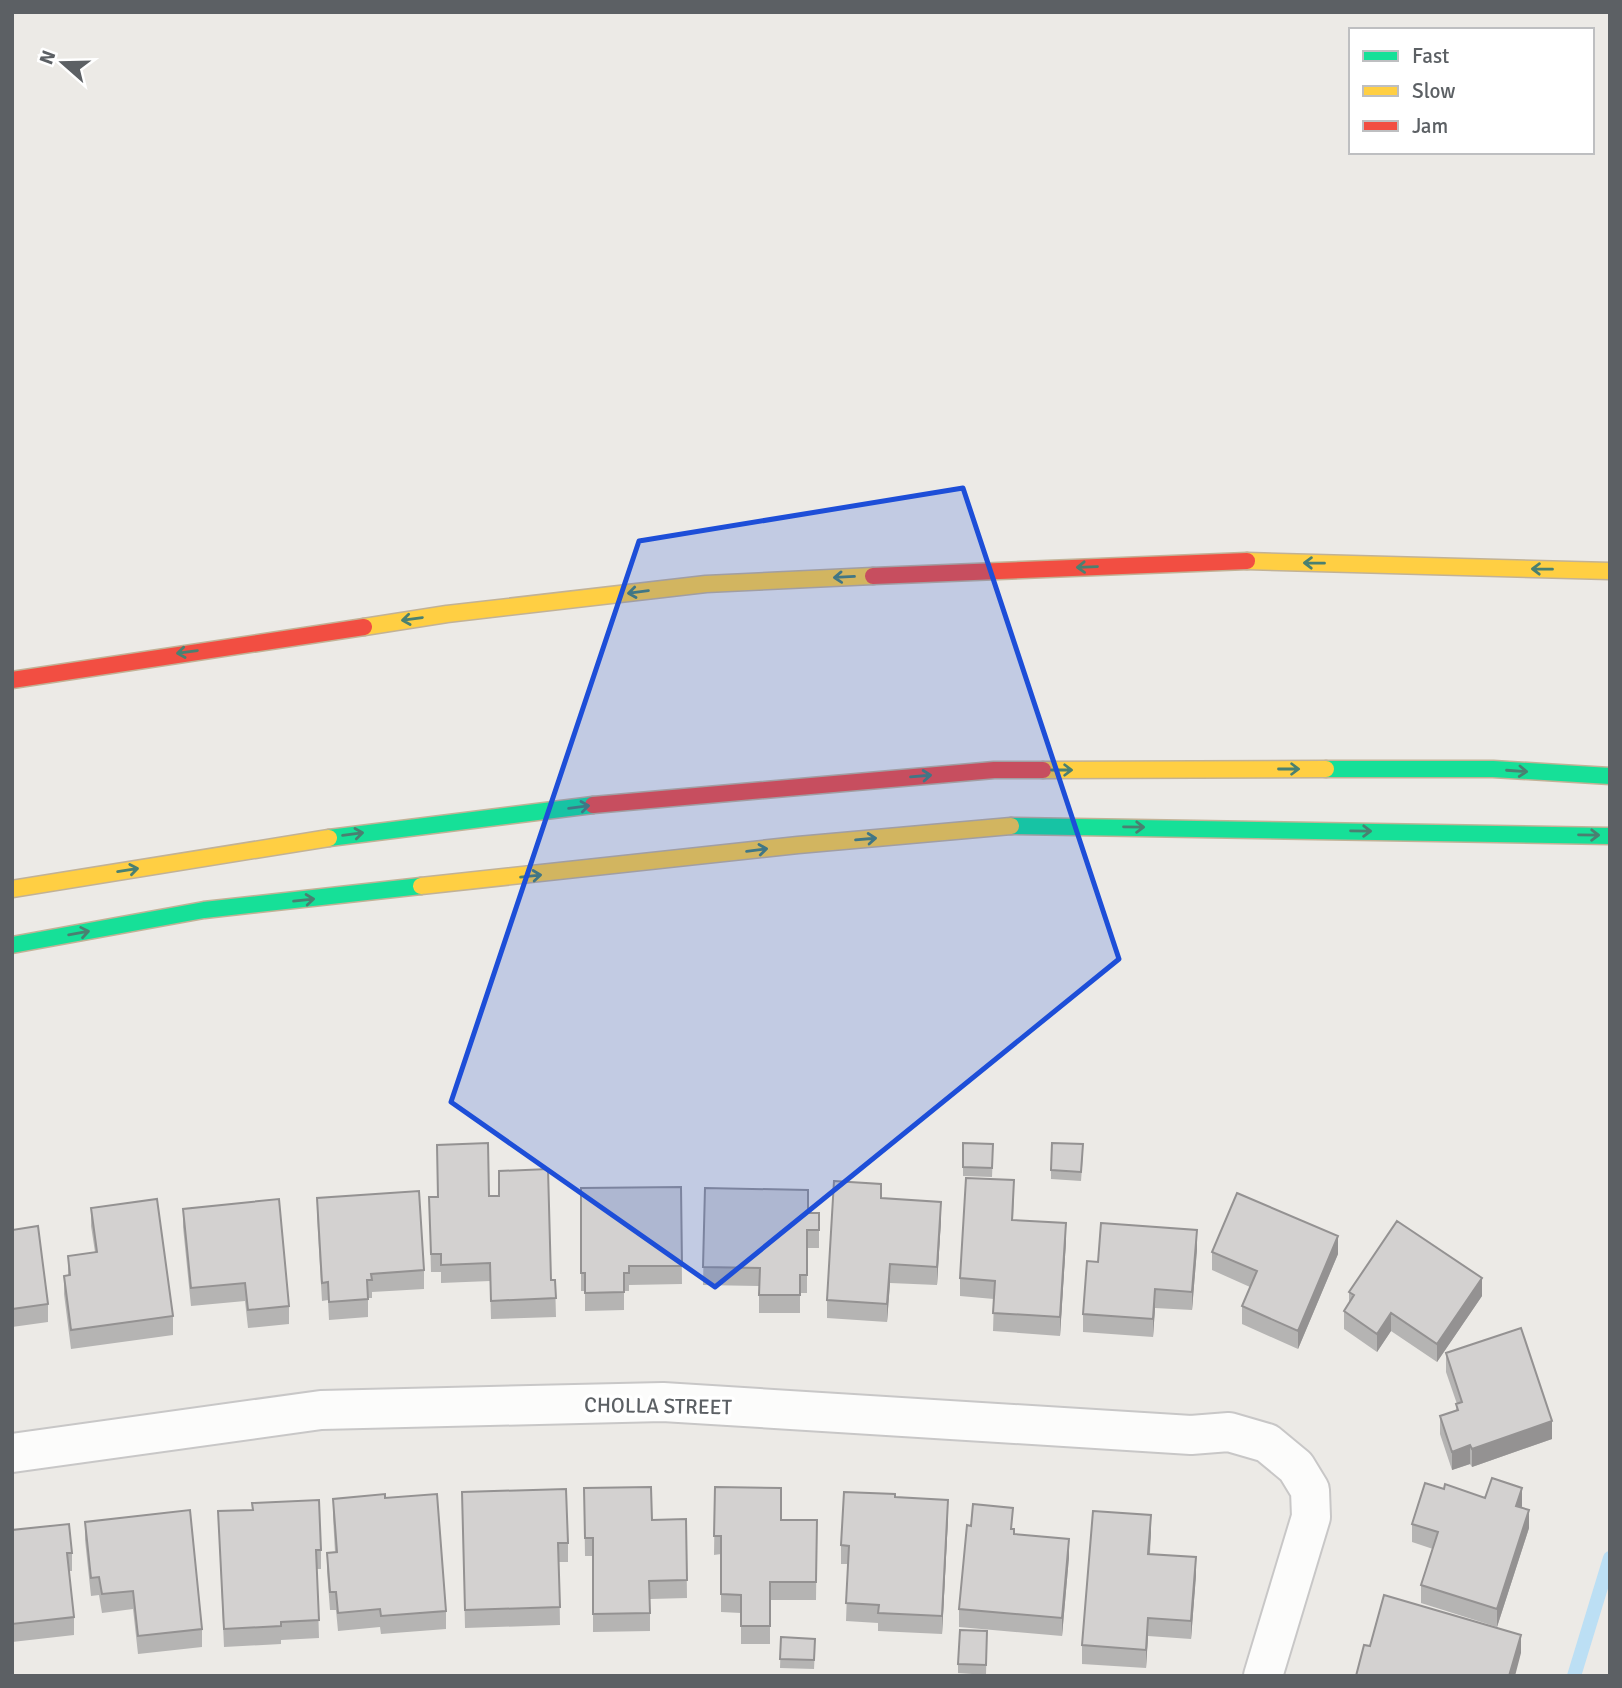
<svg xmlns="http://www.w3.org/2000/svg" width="1622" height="1688" font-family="Signika,sans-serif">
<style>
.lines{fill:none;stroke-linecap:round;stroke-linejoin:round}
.stream{stroke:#bcdff4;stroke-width:14}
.street-casing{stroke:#c8c7c7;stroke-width:42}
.fast-casing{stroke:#c2b296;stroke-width:19}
.slow-casing{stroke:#c2b296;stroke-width:19}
.jam-casing{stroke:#c2b296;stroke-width:19}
.street{stroke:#fcfcfb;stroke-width:38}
.fast{stroke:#16e098;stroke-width:16}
.slow{stroke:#ffcf43;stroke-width:16}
.jam{stroke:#f24e42;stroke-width:16}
.wall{fill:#b5b4b3}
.shaded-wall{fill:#949292}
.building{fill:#d3d1d0;stroke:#949292;stroke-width:2}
.oneway{stroke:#4a8071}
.marked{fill:#1d4ed8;fill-opacity:0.2;stroke:#1d4ed8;stroke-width:5;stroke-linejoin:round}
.labels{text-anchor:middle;stroke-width:7;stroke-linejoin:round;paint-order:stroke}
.street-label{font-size:21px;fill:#5c6064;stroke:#fff}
</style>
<rect width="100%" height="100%" fill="#eceae6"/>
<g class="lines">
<!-- stream -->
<path class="stream" d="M1574 1676 1610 1558"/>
<!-- street casing -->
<g class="street-casing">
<path id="street" d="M12 1453 321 1410 663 1402 1191 1435 1229 1432 1267 1443 1296 1467 1310 1490 1311 1517 1263 1676"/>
</g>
<!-- fast casing -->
<g class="fast-casing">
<path id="fast" d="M1326 769H1493L1610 776
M1011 826 1610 836
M329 838 593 805
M12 945 204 910 421 886"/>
</g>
<!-- slow casing -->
<g class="slow-casing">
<path id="slow" d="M1247 561 1610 571
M364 627 447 614 706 584 873 576
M1043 770 1326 769
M421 886 798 845 1011 826
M12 889 329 838"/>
</g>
<!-- jam casing -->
<g class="jam-casing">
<path id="jam" d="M873 576 1247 561
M12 680 364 627
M593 805 994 770H1043"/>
</g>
<!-- street -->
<use href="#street" class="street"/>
<!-- fast -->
<use href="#fast" class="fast"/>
<!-- slow -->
<use href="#slow" class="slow"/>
<!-- jam -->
<use href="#jam" class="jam"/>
</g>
<!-- wall -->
<path class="wall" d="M963 1143 993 1153 992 1177 963 1176Z
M1083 1154 1081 1181 1051 1179V1170Z
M681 1187 682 1284 629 1285V1291H624V1310L585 1311V1291H581V1188Z
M705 1188 808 1213 819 1231V1248H807V1293H800V1313H759V1286L703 1285Z
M489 1196 551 1280H555L556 1317 491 1319 490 1281 441 1283V1272H431L429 1197Z
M317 1198 424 1270V1289L372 1292V1298H368V1317L329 1320 328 1300 322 1301 317 1216Z
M881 1198 941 1220 937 1285 890 1283 887 1322 827 1318V1300Z
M1014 1199 1013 1220 1066 1241 1060 1336 993 1331 994 1299 960 1296V1278Z
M91 1208 173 1316V1335L71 1349 64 1294V1276L68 1275V1256L95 1252 91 1226Z
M183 1209 289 1306V1324L248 1328 245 1301 191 1306 183 1227Z
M12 1230 48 1304V1322L12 1327Z
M1197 1249 1192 1310 1155 1308 1153 1337 1083 1332V1314L1098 1262Z
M1212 1252 1338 1254 1298 1349 1242 1324V1306L1250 1287 1212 1270Z
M1349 1292 1482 1296 1437 1362 1391 1331 1377 1352 1344 1329V1311L1349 1303Z
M1446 1353 1552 1439 1472 1467 1470 1464 1452 1470 1440 1434V1416L1456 1410 1457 1404 1446 1372Z
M715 1487 781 1520H817L816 1600H770V1644H741V1613L721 1612V1554L714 1555Z
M584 1488 652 1520 686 1519 687 1598 650 1599V1631L593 1632V1556H585Z
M462 1492 568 1543V1562H559L560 1625 465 1628Z
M895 1497 948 1518 942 1634 878 1631V1623L846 1621 848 1564H841V1545Z
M385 1498 446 1611V1629L381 1634 380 1627 338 1631 336 1610H330L327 1571V1553L335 1552 333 1517V1499Z
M1485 1498 1522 1506 1521 1508 1529 1528 1497 1627 1421 1603V1585L1433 1549 1412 1542V1524Z
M252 1503 321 1550V1569H317L319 1638 281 1640V1644L224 1647 218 1511 252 1510Z
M85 1522 202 1629V1647L138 1654 133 1609 102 1613 99 1595 91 1596 85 1540Z
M1012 1529 1014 1534 1069 1557 1062 1636 959 1627V1609Z
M12 1530 72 1553V1571H69L74 1617V1635L12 1642Z
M1151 1533 1150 1554 1196 1575 1191 1639 1148 1636 1146 1668 1082 1664V1645Z
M987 1631 986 1675 958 1673V1664Z
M781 1637 815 1648 814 1669 780 1668Z"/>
<!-- shaded-wall -->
<path class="shaded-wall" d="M941 1202V1220L937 1285V1267Z
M1066 1223V1241L1060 1336V1317Z
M1197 1230V1249L1192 1310V1292Z
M1338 1236V1254L1298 1349V1331Z
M890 1264V1283L887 1322V1304Z
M1482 1278V1296L1437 1362V1344Z
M1155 1289V1308L1153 1337V1319Z
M1391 1313V1331L1377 1352V1334Z
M1552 1421V1439L1472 1467V1449Z
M1470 1445V1464L1452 1470V1452Z
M1522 1488V1506L1516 1524V1506Z
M948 1500V1518L942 1634V1616Z
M1529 1510V1528L1497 1627V1609Z
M1151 1515V1533L1148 1572V1554Z
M1069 1539V1557L1062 1636V1618Z
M1196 1557V1575L1191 1639V1621Z
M1148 1618V1636L1146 1668V1650Z
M1521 1635V1653L1515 1676H1509Z"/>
<!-- building -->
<path class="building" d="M488 1143 489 1196H499V1171L548 1169 551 1280H555L556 1298 491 1301 490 1263 441 1265V1254H431L429 1197H438L437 1145Z
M963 1143 993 1144 992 1168 963 1167Z
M1052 1143 1083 1144 1081 1172 1051 1170Z
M966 1178 1014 1180 1012 1220 1066 1223 1060 1317 993 1313 995 1281 960 1278Z
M834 1181 881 1184V1198L941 1202 937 1267 890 1264 887 1304 827 1300Z
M681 1187 682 1266H629V1273H624V1292L585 1293V1273H581V1188Z
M705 1188 808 1190V1213H819V1230H807V1275H800V1295H759L760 1268 703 1267Z
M419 1191 424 1270 371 1274 372 1280H367L368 1299 329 1302 328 1282 322 1283 317 1198Z
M1237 1193 1338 1236 1298 1331 1242 1306 1257 1271 1212 1252Z
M157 1199 173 1316 71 1330 64 1276 70 1275 68 1256 97 1252 91 1208Z
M279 1199 289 1306 248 1310 245 1283 191 1288 183 1209Z
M1397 1221 1482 1278 1437 1344 1391 1313 1377 1334 1344 1311 1354 1295 1349 1292Z
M1101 1223 1197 1230 1192 1292 1155 1289 1153 1319 1083 1314 1087 1261 1098 1262Z
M38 1226 48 1304 12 1309V1230Z
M1521 1328 1552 1421 1472 1449 1470 1445 1452 1452 1440 1416 1458 1410 1456 1404 1462 1402 1446 1353Z
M1492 1478 1522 1488 1516 1506 1529 1510 1497 1609 1421 1585 1438 1532 1412 1524 1425 1483 1444 1489 1445 1484 1485 1498Z
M651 1487 652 1520 686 1519 687 1580 649 1581 650 1613 593 1614V1538H585L584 1488Z
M715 1487 781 1488V1520H817L816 1582H770V1626H741V1595L721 1594V1536H714Z
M566 1489 568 1543H558L560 1607 465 1610 462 1492Z
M844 1492 895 1494V1497L948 1500 942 1616 878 1613 879 1605 846 1603 849 1546 841 1545Z
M385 1494V1498L437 1494 446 1611 381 1616 380 1609 338 1613 336 1592H330L327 1553 337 1552 333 1499Z
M319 1500 321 1550H316L319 1620 281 1622V1626L224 1629 218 1511 253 1510 252 1503Z
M973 1504 1013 1508 1011 1529H1014V1534L1069 1539 1062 1618 959 1609 967 1525 971 1526Z
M190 1510 202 1629 138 1636 133 1591 102 1594 99 1577 91 1578 85 1522Z
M1093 1511 1151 1515 1148 1554 1196 1557 1191 1621 1148 1618 1146 1650 1082 1645Z
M69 1524 72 1553H67L74 1617 12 1624V1530Z
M1384 1595 1521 1635 1509 1676H1356L1364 1645 1370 1646Z
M960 1630 987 1631 986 1665 958 1664Z
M781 1637 815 1639 814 1660 780 1659Z"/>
<!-- one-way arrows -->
<defs><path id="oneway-shaft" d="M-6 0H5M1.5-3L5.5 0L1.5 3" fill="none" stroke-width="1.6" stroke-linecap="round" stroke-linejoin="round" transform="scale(1.75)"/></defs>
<g class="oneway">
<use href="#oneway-shaft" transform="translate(1314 563) rotate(-179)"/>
<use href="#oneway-shaft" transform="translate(1087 567) rotate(178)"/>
<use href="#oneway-shaft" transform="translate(1542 569) rotate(-179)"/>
<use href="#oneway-shaft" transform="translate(844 577) rotate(177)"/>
<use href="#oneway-shaft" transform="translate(638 592) rotate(173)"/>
<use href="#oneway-shaft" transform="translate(412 619) rotate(172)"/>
<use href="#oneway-shaft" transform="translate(187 652) rotate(172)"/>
<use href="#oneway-shaft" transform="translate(1289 769)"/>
<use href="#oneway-shaft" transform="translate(1062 770)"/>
<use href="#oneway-shaft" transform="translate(1517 771) rotate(4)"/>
<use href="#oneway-shaft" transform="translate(921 776) rotate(-5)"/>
<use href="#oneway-shaft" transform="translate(579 807) rotate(-7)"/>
<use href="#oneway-shaft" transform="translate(1134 827) rotate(1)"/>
<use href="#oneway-shaft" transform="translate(1361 831) rotate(1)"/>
<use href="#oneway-shaft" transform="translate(353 834) rotate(-7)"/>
<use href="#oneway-shaft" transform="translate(1589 835) rotate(1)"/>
<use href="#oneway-shaft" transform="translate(866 839) rotate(-5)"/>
<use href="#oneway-shaft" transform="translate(757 850) rotate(-7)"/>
<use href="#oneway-shaft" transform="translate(128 870) rotate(-9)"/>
<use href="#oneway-shaft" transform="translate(531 876) rotate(-6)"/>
<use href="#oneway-shaft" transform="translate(304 900) rotate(-6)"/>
<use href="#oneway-shaft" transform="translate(79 933) rotate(-10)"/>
</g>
<!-- marked area -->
<path class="marked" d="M963 488 1119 959 715 1287 451 1102 639 541Z"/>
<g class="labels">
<!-- street labels -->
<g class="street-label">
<text transform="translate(658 1406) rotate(1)" y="7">CHOLLA STREET</text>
</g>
</g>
<!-- border -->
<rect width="1622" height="1688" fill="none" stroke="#5c6064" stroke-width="28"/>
<!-- legend -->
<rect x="1349" y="28" width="245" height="126" fill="#ffffff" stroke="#bebfc1" stroke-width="2"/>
<rect x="1363" y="51" width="35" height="10" fill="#16e098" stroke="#bebfc1" stroke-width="2"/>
<text x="1412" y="63" font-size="21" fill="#5c6064">Fast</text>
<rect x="1363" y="86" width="35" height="10" fill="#ffcf43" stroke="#bebfc1" stroke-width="2"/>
<text x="1412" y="98" font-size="21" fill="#5c6064">Slow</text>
<rect x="1363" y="121" width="35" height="10" fill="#f24e42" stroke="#bebfc1" stroke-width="2"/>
<text x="1412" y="133" font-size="21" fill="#5c6064">Jam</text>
<!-- north arrow -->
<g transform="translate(63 63) rotate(290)" stroke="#ffffff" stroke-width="5" paint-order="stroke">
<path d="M0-5L12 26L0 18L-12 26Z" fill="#5c6064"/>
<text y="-10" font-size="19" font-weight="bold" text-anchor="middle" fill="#5c6064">N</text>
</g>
</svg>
